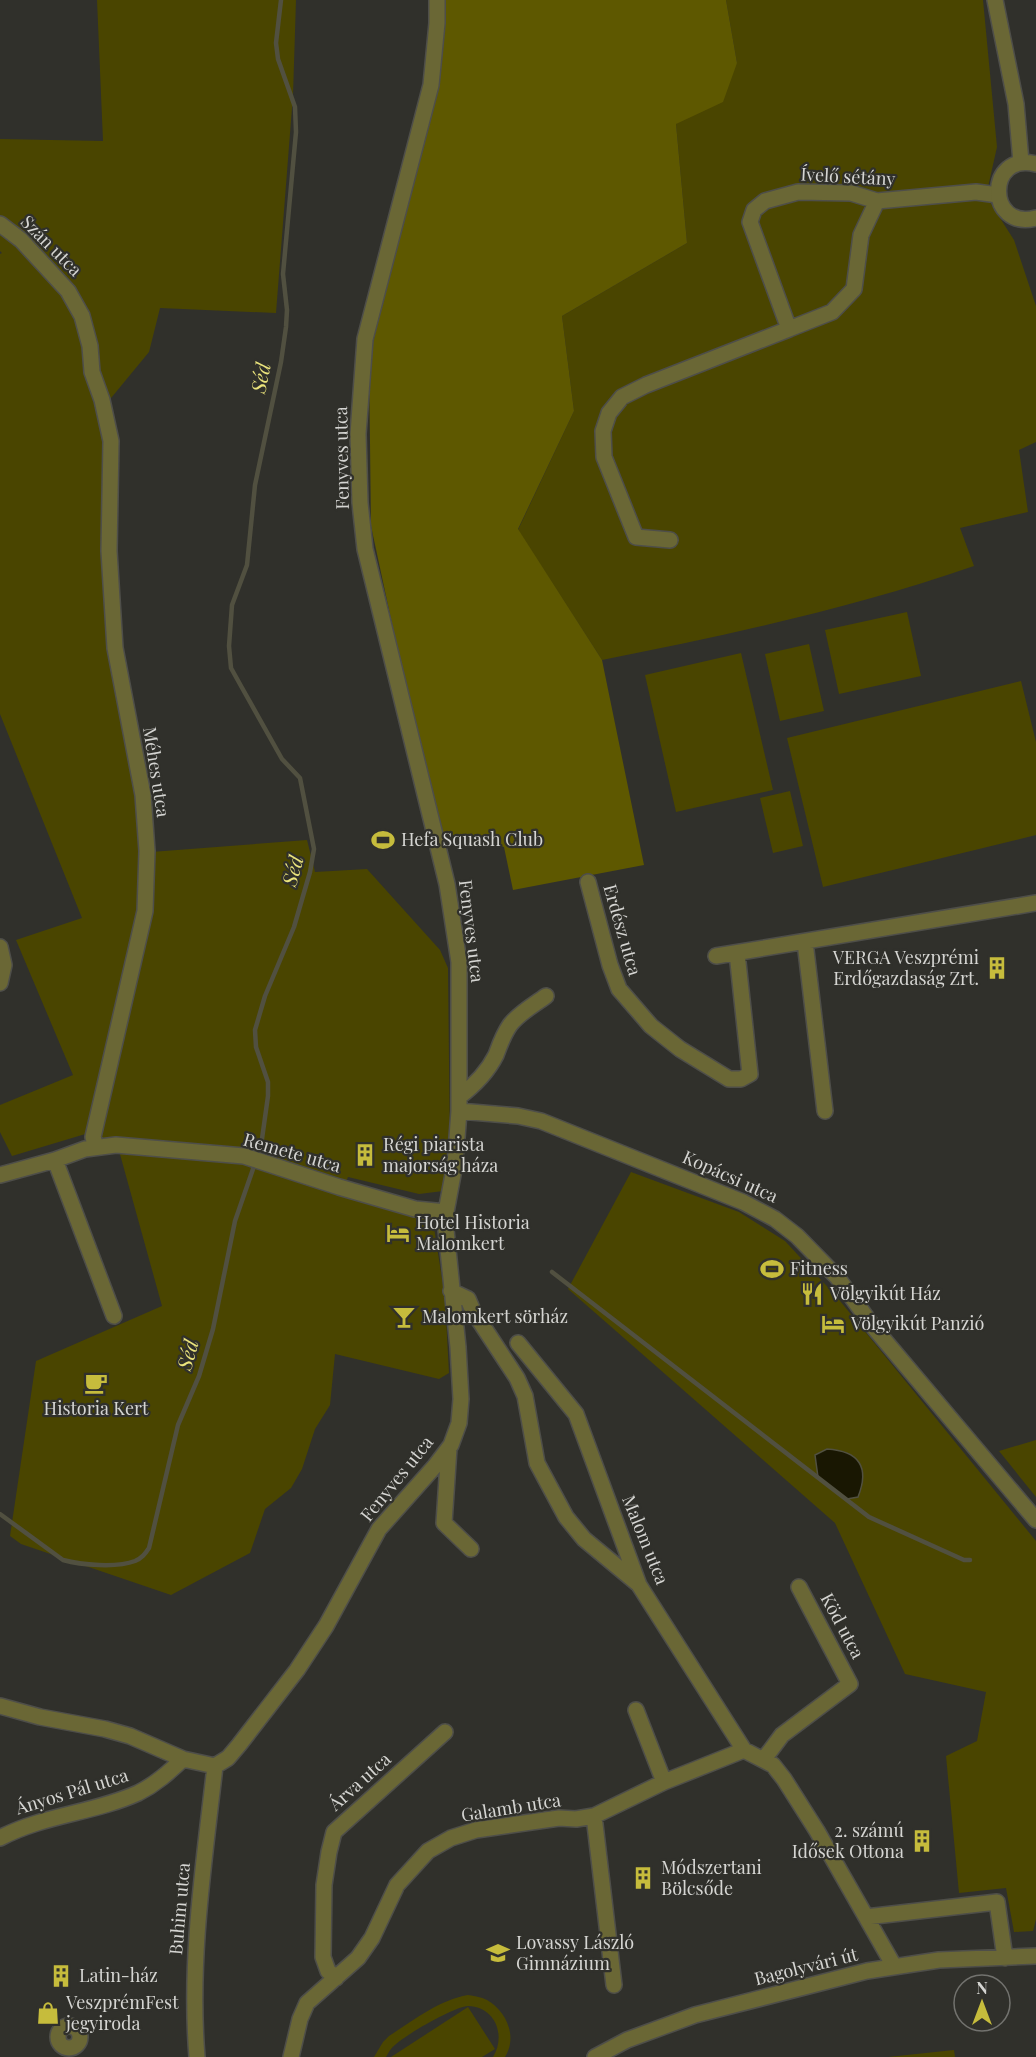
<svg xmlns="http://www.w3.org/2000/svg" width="1036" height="2057" font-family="'Playfair Display',serif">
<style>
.green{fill:#4a4500}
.forest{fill:#5e5800}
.water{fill:#191702;stroke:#515040;stroke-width:1.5}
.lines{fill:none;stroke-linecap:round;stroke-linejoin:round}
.stream{stroke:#515040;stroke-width:4.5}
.minor-casing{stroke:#4e4e49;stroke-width:18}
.tertiary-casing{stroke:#4e4e49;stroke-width:18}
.minor{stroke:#6a6735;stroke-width:15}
.tertiary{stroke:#6a6735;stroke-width:15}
.labels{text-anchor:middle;stroke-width:4.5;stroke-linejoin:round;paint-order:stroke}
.street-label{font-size:18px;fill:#d5d5d2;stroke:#30302b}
.poi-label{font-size:18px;fill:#d5d5d2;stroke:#30302b;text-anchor:start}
.water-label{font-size:20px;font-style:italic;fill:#ebe47c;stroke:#30302b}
</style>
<rect width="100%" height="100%" fill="#30302b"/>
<!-- green -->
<path class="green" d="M97 0H296L293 95 276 313 160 308 149 352 102 409 106 431 105 555 151 852 307 840 315 872 367 869 440 950 448 968 450 1152 443 1191 419 1194 348 1177 341 1194 433 1221 445 1298 449 1373 439 1379 335 1354 330 1405 315 1429 302 1469 291 1488 265 1509 250 1553 171 1595 21 1544 10 1536 36 1361 162 1306 118 1147 92 1132 12 1156 0 1132V1105L73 1075 16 940 82 918 0 714V254L2 253 0 251V139L103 141Z
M726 0H983L997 147 986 196 1014 240 1036 306V442L1019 450 1028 512 960 528 974 566C853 608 727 635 602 660L518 530 574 411 562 316 687 243 676 124 737 63Z
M907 612 921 676 839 694 825 630Z
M809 644 824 711 780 721 765 654Z
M741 653 773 790 676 812 645 675Z
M1021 681 1036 742V835L823 887 787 738Z
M790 791 803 846 773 853 760 798Z
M631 1172 739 1212 785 1241 836 1296 1036 1541V1919L1033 1931 1014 1932 1006 1888 959 1893 946 1756 977 1741 986 1692 905 1674 835 1523 568 1289Z
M1036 1440V1497L999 1451Z
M468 1995C474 1996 481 1997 487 2000 506 2011 518 2036 505 2057H493C506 2036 496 2007 468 2006 455 2006 399 2038 391 2049 389 2051 388 2054 386 2057H374L383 2042 389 2036C414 2020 439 2000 468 1995Z
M468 2007 495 2049 482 2057H391Z
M954 2050 955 2057H888Z"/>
<!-- forest -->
<path class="forest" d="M438 0H726L737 63 723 102 676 124 687 243 562 316 574 411 518 529 602 660 644 865 513 890 504 847 440 833 418 769 394 633 371 526 369 360 425 119Z"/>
<!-- water -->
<path class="water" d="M827 1449C859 1451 870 1467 858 1497L847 1499 818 1477 815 1455Z"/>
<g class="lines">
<!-- stream -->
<path class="stream" d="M552 1272 869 1517 964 1560H970
M0 1514 63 1560C81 1565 117 1568 135 1561 142 1558 145 1554 149 1548L178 1425 199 1376 213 1329 235 1221 261 1146 268 1096V1082L256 1047 255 1030 265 996 294 927 310 872 314 849 300 778 282 759 241 686 231 668 229 646 232 605 247 565 255 485 281 362 286 327 287 310 283 274 296 132 295 107 278 59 276 43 281 0"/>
<!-- minor casing -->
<g class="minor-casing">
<path id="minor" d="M0 224 21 240 68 291 82 316 90 346 92 372 102 400 111 441 109 551 115 648 143 795 147 851 145 911 93 1137 96 1147
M789 329 832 312 854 289 861 235 877 201
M670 540 636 537 604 457 603 431 609 413 622 397 646 385 789 329 750 222 754 210 765 201 798 192 851 193 877 201 976 192 998 195
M588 882 610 965 619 989 651 1026 680 1049 729 1079H741L750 1074 737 953
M805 942 825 1111
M0 947 4 965 0 983
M716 956 1036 903
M459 1097C475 1085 487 1073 496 1055 500 1044 503 1035 510 1025 519 1013 534 1005 546 996
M459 1111 518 1116 541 1121 743 1202 775 1219 797 1236 837 1277 875 1329 1036 1520
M55 1160 114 1316
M0 1175 55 1160 85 1149 116 1145 244 1156 339 1187 415 1209 446 1212
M451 1291 468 1299 473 1311 517 1378 525 1396 537 1463 566 1517 584 1539 637 1583
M518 1343 576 1414 639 1585 744 1750
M449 1448 444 1523 471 1549
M0 1706 40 1717 105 1729 130 1736 183 1759 215 1766
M636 1710 664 1782
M764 1759 782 1735 850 1684 799 1587
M215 1766 228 1758 239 1745 297 1670 326 1626 379 1529 435 1466 451 1445 459 1423 461 1399 458 1347 446 1230V1212L455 1164 459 1111V962L447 884 365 549 360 503 358 434 365 339 431 85 437 23V0
M594 1816 614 1985
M0 1838C43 1815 94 1813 138 1793 156 1784 169 1772 183 1759
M866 1917 997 1902 1005 1958
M336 1978 328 1971 323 1957 324 1885 329 1852 334 1832 445 1732
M58 2037a11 11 0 1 1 22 0a11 11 0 1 1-22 0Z
M197 2057C189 1959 204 1863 215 1766
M291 2057 300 2019 307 2003 358 1958 372 1938 397 1885 428 1851 451 1838 476 1830 559 1818 576 1819 594 1816 664 1782 744 1750 773 1765 784 1779 817 1831 894 1966
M595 2057 627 2040 695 2015 867 1971 939 1960 1036 1956"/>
</g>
<!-- tertiary casing -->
<g class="tertiary-casing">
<path id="tertiary" d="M995 0 1016 104 1021 162
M1036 164C986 151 986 231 1036 218"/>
</g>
<!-- minor -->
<use href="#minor" class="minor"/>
<!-- tertiary -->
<use href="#tertiary" class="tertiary"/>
</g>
<!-- icons -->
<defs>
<g id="stadium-bare" transform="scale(1.8)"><path d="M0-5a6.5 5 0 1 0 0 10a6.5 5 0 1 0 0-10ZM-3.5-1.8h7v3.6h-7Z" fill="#c6bc3c" stroke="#30302b" stroke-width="2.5" paint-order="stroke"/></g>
<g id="building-bare" transform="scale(1.8)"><path d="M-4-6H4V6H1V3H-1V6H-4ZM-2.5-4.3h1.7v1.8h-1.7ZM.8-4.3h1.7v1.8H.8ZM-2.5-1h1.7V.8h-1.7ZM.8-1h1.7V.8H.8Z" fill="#c6bc3c" stroke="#30302b" stroke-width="2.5" paint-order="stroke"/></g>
<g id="hotel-bare" transform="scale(1.8)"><path d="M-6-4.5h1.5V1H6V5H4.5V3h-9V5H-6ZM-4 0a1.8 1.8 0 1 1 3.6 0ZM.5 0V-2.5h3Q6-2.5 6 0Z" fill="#c6bc3c" stroke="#30302b" stroke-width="2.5" paint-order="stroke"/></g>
<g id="restaurant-bare" transform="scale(1.8)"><path d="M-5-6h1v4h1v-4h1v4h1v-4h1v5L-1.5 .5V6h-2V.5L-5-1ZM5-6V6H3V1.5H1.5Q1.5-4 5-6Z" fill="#c6bc3c" stroke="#30302b" stroke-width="2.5" paint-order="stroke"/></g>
<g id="bar-bare" transform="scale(1.8)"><path d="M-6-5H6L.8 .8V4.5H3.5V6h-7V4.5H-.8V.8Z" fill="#c6bc3c" stroke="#30302b" stroke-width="2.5" paint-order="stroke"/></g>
<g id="cafe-bare" transform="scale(1.8)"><path d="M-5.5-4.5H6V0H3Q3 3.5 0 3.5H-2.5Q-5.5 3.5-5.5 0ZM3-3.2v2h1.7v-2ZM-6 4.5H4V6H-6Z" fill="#c6bc3c" stroke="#30302b" stroke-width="2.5" paint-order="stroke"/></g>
<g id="school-bare" transform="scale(1.8)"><path d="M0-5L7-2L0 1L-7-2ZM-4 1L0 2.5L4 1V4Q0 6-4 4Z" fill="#c6bc3c" stroke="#30302b" stroke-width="2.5" paint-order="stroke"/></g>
<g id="shop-bare" transform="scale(1.8)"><path d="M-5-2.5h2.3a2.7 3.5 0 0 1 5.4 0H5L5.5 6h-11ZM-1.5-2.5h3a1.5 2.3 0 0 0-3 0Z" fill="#c6bc3c" stroke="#30302b" stroke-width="2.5" paint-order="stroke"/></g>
</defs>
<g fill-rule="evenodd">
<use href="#stadium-bare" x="383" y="840"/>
<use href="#building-bare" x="997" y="968"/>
<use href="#building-bare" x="365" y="1155"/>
<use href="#hotel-bare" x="398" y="1233"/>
<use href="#stadium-bare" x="772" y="1269"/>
<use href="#restaurant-bare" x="812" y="1294"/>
<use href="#bar-bare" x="404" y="1317"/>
<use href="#hotel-bare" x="833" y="1324"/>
<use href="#cafe-bare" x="96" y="1383"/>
<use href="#building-bare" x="922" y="1841"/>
<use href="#building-bare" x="643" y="1878"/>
<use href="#school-bare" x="498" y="1953"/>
<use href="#building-bare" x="61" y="1976"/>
<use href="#shop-bare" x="48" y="2013"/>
</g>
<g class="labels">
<!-- street labels -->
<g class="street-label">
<text transform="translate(848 177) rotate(3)" y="6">Ívelő sétány</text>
<text transform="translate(51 246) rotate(45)" y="6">Szán utca</text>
<text transform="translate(342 458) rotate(-91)" y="6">Fenyves utca</text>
<text transform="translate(156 772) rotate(81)" y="6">Méhes utca</text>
<text transform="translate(622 930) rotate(74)" y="6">Erdész utca</text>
<text transform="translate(471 931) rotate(83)" y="6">Fenyves utca</text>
<text transform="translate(292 1153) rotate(16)" y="6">Remete utca</text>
<text transform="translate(730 1177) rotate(24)" y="6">Kopácsi utca</text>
<text transform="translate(397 1479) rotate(-51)" y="6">Fenyves utca</text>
<text transform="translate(645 1540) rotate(68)" y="6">Malom utca</text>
<text transform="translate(842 1626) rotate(62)" y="6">Köd utca</text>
<text transform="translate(360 1782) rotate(-42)" y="6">Árva utca</text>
<text transform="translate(72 1792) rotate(-17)" y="6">Ányos Pál utca</text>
<text transform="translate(511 1808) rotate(-9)" y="6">Galamb utca</text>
<text transform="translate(180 1909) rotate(-85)" y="6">Buhim utca</text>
<text transform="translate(806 1967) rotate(-14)" y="6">Bagolyvári út</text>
</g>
<!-- poi labels -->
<g class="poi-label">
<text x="401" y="846">Hefa Squash Club</text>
<text x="979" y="964" text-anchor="end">VERGA Veszprémi<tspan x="979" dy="21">Erdőgazdaság Zrt.</tspan></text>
<text x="383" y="1151">Régi piarista<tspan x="383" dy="21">majorság háza</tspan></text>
<text x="416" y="1229">Hotel Historia<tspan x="416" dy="21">Malomkert</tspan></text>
<text x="790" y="1275">Fitness</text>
<text x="830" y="1300">Völgyikút Ház</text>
<text x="422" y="1323">Malomkert sörház</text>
<text x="851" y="1330">Völgyikút Panzió</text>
<text x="96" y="1415" text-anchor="middle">Historia Kert</text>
<text x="904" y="1837" text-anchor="end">2. számú<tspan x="904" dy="21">Idősek Ottona</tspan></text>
<text x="661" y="1874">Módszertani<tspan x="661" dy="21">Bölcsőde</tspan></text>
<text x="516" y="1949">Lovassy László<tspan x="516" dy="21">Gimnázium</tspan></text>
<text x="79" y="1982">Latin-ház</text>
<text x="66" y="2009">VeszprémFest<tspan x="66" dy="21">jegyiroda</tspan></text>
</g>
<!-- water labels -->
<g class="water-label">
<text transform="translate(261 378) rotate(-79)" y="7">Séd</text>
<text transform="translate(293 871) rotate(-75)" y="7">Séd</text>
<text transform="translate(188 1355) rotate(-75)" y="7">Séd</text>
</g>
</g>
<!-- north arrow -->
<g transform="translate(982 2003)"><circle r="28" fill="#30302b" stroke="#72726e" stroke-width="1.5"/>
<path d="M0-4.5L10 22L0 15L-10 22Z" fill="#c6bc3c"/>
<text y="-9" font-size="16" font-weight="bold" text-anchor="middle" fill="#d5d5d2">N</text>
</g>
</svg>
